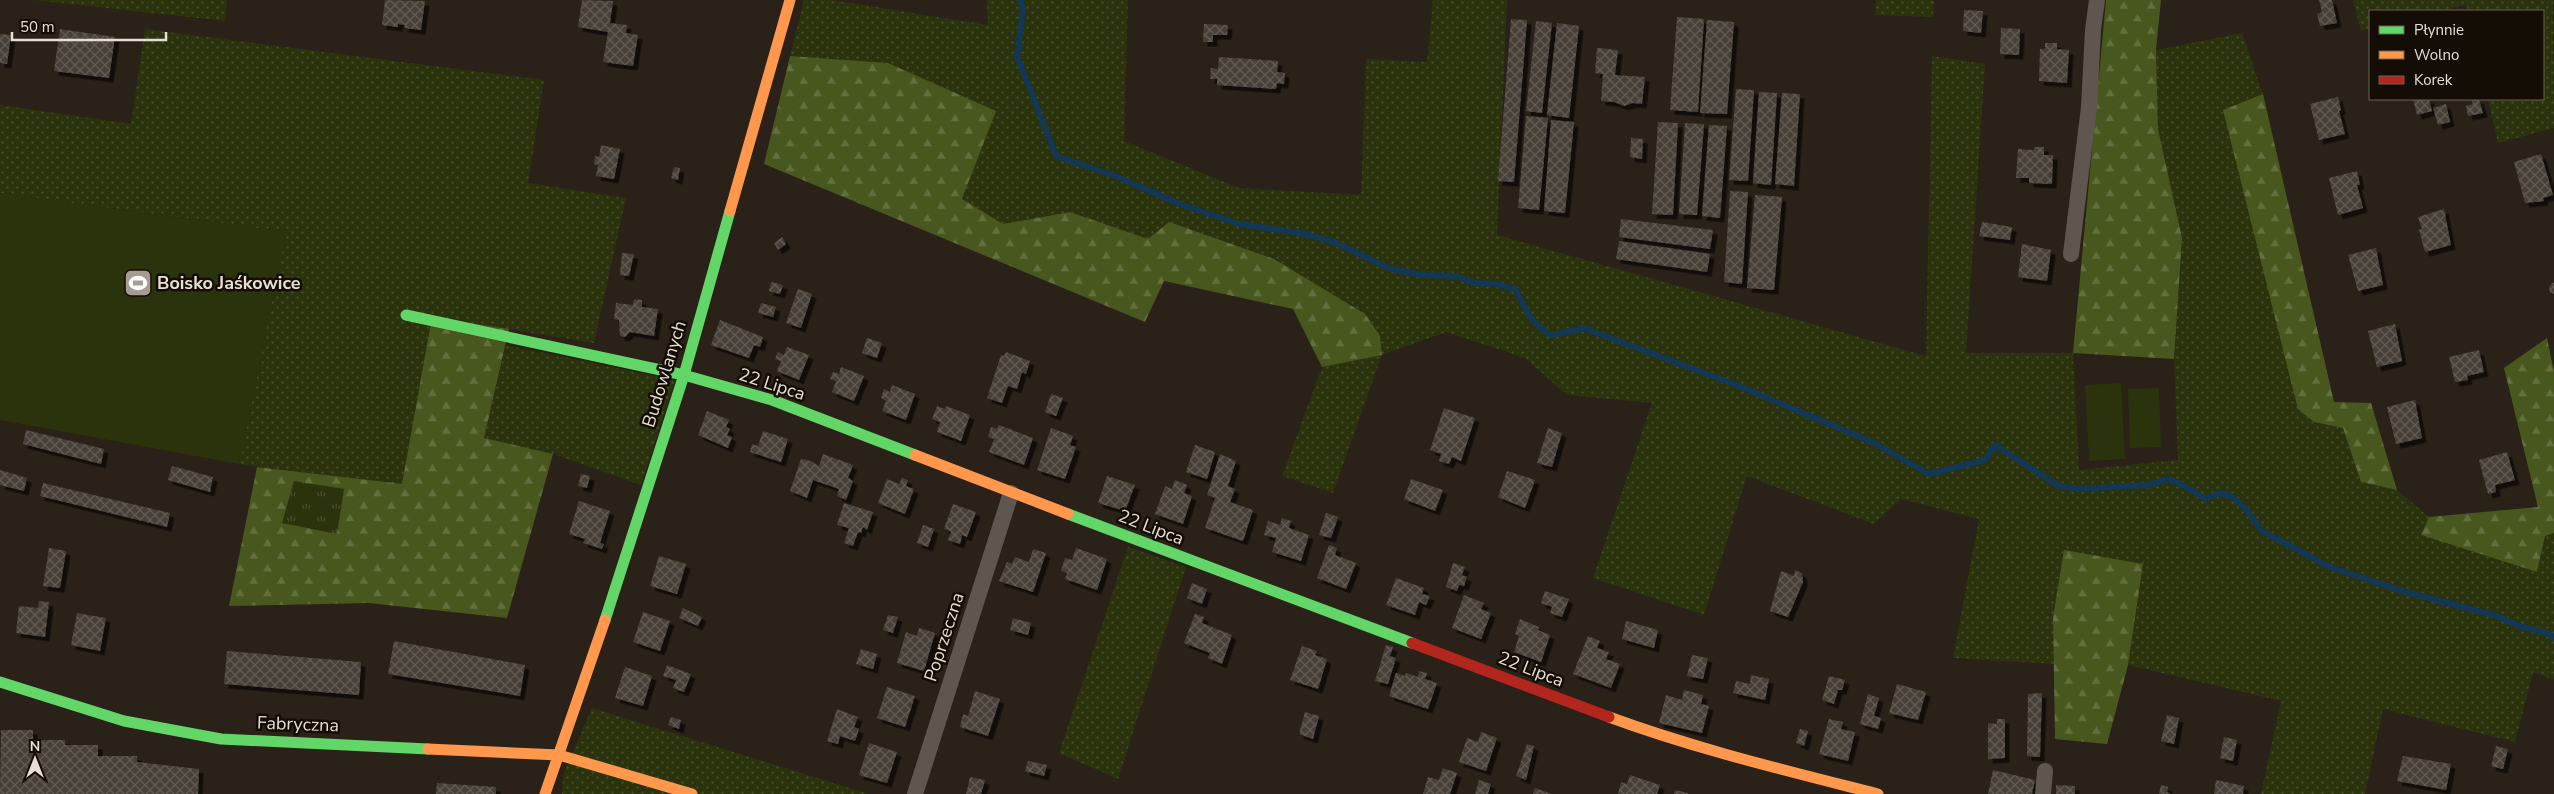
<svg xmlns="http://www.w3.org/2000/svg" width="2554" height="794" font-family="'Nunito Sans',sans-serif">
<style>
.grass{fill:url(#grass-dots)}
.forest{fill:url(#forest-firs)}
.park{fill:url(#park-tufts)}
.pitch{fill:#2a330c}
.lines{fill:none;stroke-linecap:round;stroke-linejoin:round}
.stream{stroke:#123855;stroke-width:6}
.building{fill:url(#building-cross-hatch);filter:url(#shadow)}
.street{stroke:#5f574f;stroke-width:16}
.fast{stroke:#63d668;stroke-width:11}
.slow{stroke:#ff974d;stroke-width:11}
.jam{stroke:#b3261e;stroke-width:11}
.labels{text-anchor:middle;stroke-width:5;stroke-linejoin:round;paint-order:stroke}
.poi-label{font-size:18px;font-weight:bold;fill:#e8ded3;stroke:#140d06;text-anchor:start}
.street-label{font-size:18px;fill:#e8ded3;stroke:#140d06}
</style>
<defs>
<pattern id="grass-dots" width="8" height="8" patternUnits="userSpaceOnUse" patternTransform="scale(1.25)"><rect width="8" height="8" fill="#2a330c"/><path d="M2 2h.1M6 6h.1" fill="none" stroke="#49502e" stroke-width="1.8" stroke-linecap="round"/></pattern>
<pattern id="forest-firs" width="22" height="20" patternUnits="userSpaceOnUse" patternTransform="scale(1.25)"><rect width="22" height="20" fill="#48571e"/><path d="M5 1l3.5 6h-7zM16 11l3.5 6h-7z" fill="#626f3e"/></pattern>
<pattern id="park-tufts" width="24" height="20" patternUnits="userSpaceOnUse" patternTransform="scale(1.25)"><rect width="24" height="20" fill="#2a330c"/><path d="M3 7l-1-3M5 7V3M7 7l1-3M15 17l-1-3M17 17v-4M19 17l1-3" fill="none" stroke="#49502e"/></pattern>
<pattern id="building-cross-hatch" width="8" height="8" patternUnits="userSpaceOnUse" patternTransform="scale(1.25)"><rect width="8" height="8" fill="#474038"/><path d="M0 0l8 8M0 8l8-8" fill="none" stroke="#625b54"/></pattern>
<filter id="shadow"><feDropShadow dx="4.5" dy="4.5" stdDeviation="0" flood-color="#0009"/></filter>
</defs>
<rect width="100%" height="100%" fill="#2a2118"/>
<!-- grass -->
<path class="grass" d="M33 0H227L225 21Z
M804 0H832L988 25 987 0H1128L1124 141 1239 188 1361 195 1366 59 1427 62 1433 0H1507L1497 235 1926 356 1932 56 1985 64 1966 353H2073L2079 470 2178 460 2174 359 2182 238 2158 129 2156 50 2242 33 2263 94 2223 110 2314 422 2343 428 2361 482 2397 490 2429 517 2421 535 2537 572 2545 536 2554 533V680L2533 672 2515 742 2383 709 2365 794H2261L2281 701 2128 665 2143 564 2053 618 2054 664 1953 658 1979 519 1901 499 1874 524 1747 476 1704 615 1593 578 1652 403 1567 395 1525 358 1446 332 1382 355 1333 493 1282 476 1322 367 1382 355 1380 336 1148 239 1070 212 1003 224 962 200 995 112 888 63 790 56Z
M1876 0H1934L1933 17 1875 15Z
M2353 0H2553L2554 128 2498 143 2488 99H2543V11H2468L2466 5 2440 11H2370V29L2361 31Z
M145 29 544 80 528 183 626 198 594 343 432 317 402 485 239 464 285 232 0 193V105L131 124Z
M506 345 675 380 641 485 553 454 484 438Z
M1128 547 1186 567 1118 779 1059 753Z
M592 708 869 794H562L563 775Z"/>
<!-- forest -->
<path class="forest" d="M2106 0H2161L2156 50 2158 129 2182 238 2174 359 2073 353Z
M790 56 888 63 996 111 962 199 1003 224 1070 212 1148 239 1169 222 1274 259 1365 314 1380 336 1382 355 1322 367 1293 309 1164 281 1145 322 764 164Z
M2263 94 2334 402 2371 403 2397 490 2361 482 2343 428 2314 422 2298 409 2223 110Z
M432 317 509 329 484 438 553 454 507 618 369 603 229 606 257 467 402 484Z
M2547 338 2554 372V533L2545 536 2537 572 2421 535 2429 517 2538 507 2504 368Z
M2064 550 2143 564 2128 665 2107 744 2055 739 2053 618Z"/>
<!-- park -->
<path class="park" d="M294 481 344 489 337 534 282 523Z"/>
<!-- pitch -->
<path class="pitch" d="M0 193 286 232 239 464 0 420Z
M2121 383 2125 459 2089 461 2085 385Z
M2159 388 2161 447 2130 448 2128 389Z"/>
<g class="lines">
<!-- stream -->
<path class="stream" d="M1020 0 1023 9 1017 56 1056 156 1113 175 1177 203 1239 224 1300 233 1334 242 1391 269 1422 275 1456 276 1475 283 1496 284 1515 289C1527 311 1529 322 1551 335L1584 328 1594 332 1739 386 1872 442 1929 474 1985 460 1995 445 2057 485 2075 489 2147 485 2169 479 2190 489 2205 499 2220 493 2231 496 2245 508 2262 531 2330 567 2402 591 2497 616 2519 626 2547 633 2554 638"/>
</g>
<!-- building -->
<path class="building" d="M385 0 425 1 421 30 404 28 405 25 398 24V27L382 25Z
M582 0 613 1 610 23 627 25 626 33 638 35 633 66 603 62 608 32 578 27Z
M2319 0H2332L2337 23 2320 26 2317 14 2322 12Z
M1964 10 1983 11 1981 33 1963 31Z
M1677 17 1704 19 1698 112 1670 110Z
M1511 19 1527 20 1514 182 1498 181Z
M1707 20 1734 22 1727 114 1700 113Z
M1536 21 1552 23 1542 113 1526 111Z
M1557 23 1579 26 1569 118 1547 115Z
M1204 24 1228 25 1227 35H1213V42H1203Z
M2001 28 2020 29 2019 55 2000 54Z
M60 29 115 37 109 78 54 71Z
M0 34 11 35 7 64 0 63Z
M2045 43H2057V49L2069 50 2067 83 2039 81 2040 49H2045Z
M1597 48 1618 50 1615 75 1645 77 1642 104 1633 103 1624 106 1614 102 1601 101 1603 74 1595 73Z
M1219 57 1278 61 1277 72 1285 73 1284 84 1277 83 1276 89 1217 85V79H1210L1211 68 1218 69Z
M1736 89 1754 90 1748 181 1729 180Z
M1759 92 1777 93 1771 185 1753 183Z
M1782 93 1800 94 1794 186 1775 184Z
M2338 97 2341 110 2339 111 2345 134 2319 140 2310 104Z
M2413 99H2429L2432 111 2417 115Z
M2471 99H2479L2483 113 2468 116 2466 106 2473 104Z
M2446 104 2450 122 2438 125 2433 108Z
M1526 116 1548 118 1539 210 1518 208Z
M1551 120 1574 122 1565 213 1544 211Z
M1658 122 1678 123 1673 215 1652 214Z
M1685 123 1704 124 1697 215 1679 214Z
M1709 125 1727 126 1720 218 1702 216Z
M1631 138 1643 139 1642 159 1630 157Z
M601 145 620 149 614 179 596 176 598 165 594 164 595 156 599 157Z
M2034 147H2044V155H2053L2052 184 2029 183V178H2016L2018 149 2034 150Z
M2541 154 2553 195 2543 198 2544 201 2525 203 2514 162Z
M674 167 680 168 678 180 671 178Z
M2357 171 2360 185H2357L2363 208 2338 215 2329 178Z
M1730 191 1748 192 1742 284 1724 282Z
M1755 195 1782 197 1774 290 1747 288Z
M2444 209 2451 245 2425 252 2419 230 2422 229 2418 217Z
M1621 219 1713 230 1710 249 1619 237Z
M1982 222 2012 227 2010 240 1979 236Z
M782 237 786 244 778 250 774 243Z
M1619 241 1710 254 1707 272 1616 259Z
M2022 244 2051 250 2047 281 2018 277Z
M2376 248 2383 285 2358 291 2348 255Z
M622 253 634 254 629 276 620 275Z
M771 282 783 285 780 294 769 291Z
M2552 283H2554V294L2550 292 2549 287Z
M798 289 812 294 801 328 786 323Z
M634 299 642 300V307L658 309 654 336 630 332 625 337 620 336 619 320 614 319 616 303 633 305Z
M761 303 776 307 773 317 758 313Z
M720 320 763 337 760 347 754 345 749 358 711 345Z
M2395 324 2402 361 2377 367 2368 331Z
M867 338 882 343 877 358 862 353Z
M787 347 809 355 799 380 777 371 781 361 775 359 778 352 784 355Z
M2479 350 2484 372 2467 376 2468 380 2455 382 2449 357Z
M1006 352 1030 361 1026 374 1022 372 1017 389 1008 386 1002 403 987 398 1001 355 1004 356Z
M841 367 864 376 854 401 832 392 836 381 830 379 833 372 839 374Z
M892 385 915 394 906 420 882 411 886 401 881 398 884 389 890 392Z
M1051 394 1063 398 1056 416 1045 412Z
M2415 400 2422 438 2396 444 2387 407Z
M937 406 945 409 946 406 970 415 961 441 937 432 940 422 932 419Z
M1444 408 1475 418 1461 461 1452 457 1449 464 1439 461 1441 454 1430 450Z
M707 411 729 420 726 427 730 429 727 435 732 437 728 448 698 435Z
M999 425 1033 438 1024 465 989 452 994 439 988 437 991 427 997 429Z
M1051 428 1073 436 1070 445 1076 447 1065 479 1037 470Z
M1548 428 1562 433 1552 467 1537 463Z
M26 430 104 449 101 464 23 444Z
M763 431 788 439 781 462 750 452 752 444 758 446Z
M1195 445 1215 452 1207 479 1186 472Z
M2507 452 2515 480 2495 485 2496 492 2488 494 2479 460Z
M823 454 853 465 848 478 853 481 846 500 837 496 839 489 813 480 807 498 790 491 801 459 808 460 819 466Z
M1220 454 1236 461 1228 486 1235 489 1230 502 1253 510 1243 541 1205 528 1215 498 1207 495Z
M172 466 213 477 210 492 168 480Z
M0 470 27 478 24 491 0 485Z
M1507 471 1535 480 1525 508 1498 497Z
M581 474 590 476 587 488 578 486Z
M1107 476 1135 485 1125 511 1098 503Z
M902 478 908 480 906 486 914 489 905 514 878 503 887 479 899 484Z
M1411 479 1443 490 1435 511 1404 499Z
M1175 480 1187 485 1184 493 1192 496 1183 524 1155 514 1165 486 1172 489Z
M43 483 170 513 167 527 40 496Z
M579 501 610 511 600 543 604 544 602 549 583 543 585 539 569 534Z
M844 503 873 512 867 530 863 527 861 533 858 532 853 546 844 543 849 528 837 525Z
M953 504 976 512 967 537 962 535 960 544 948 540 951 531 944 529Z
M1326 513 1338 517 1331 538 1319 535Z
M1282 518 1291 521 1289 528 1309 535 1301 561 1272 552 1276 538 1264 535 1268 521 1280 525Z
M923 525 934 529 928 547 917 543Z
M1329 545 1337 548 1335 555 1356 563 1346 589 1317 578Z
M49 548 66 551 60 588 43 586Z
M1076 548 1107 559 1097 590 1065 579 1067 573 1061 571 1065 558 1072 560Z
M1033 549 1046 553 1033 592 999 581 1007 562 1012 564 1015 557 1029 562Z
M659 556 686 564 677 594 650 586Z
M1453 563 1465 567 1462 575 1467 577 1464 586 1459 585 1457 591 1446 587Z
M1795 570 1802 573 1803 582 1788 617 1770 611 1781 571 1794 576Z
M1396 578 1424 588 1422 594 1430 596 1426 605 1419 602 1415 615 1386 605Z
M1192 583 1207 589 1202 604 1187 598Z
M1545 591 1569 599 1562 617 1550 613 1552 607 1541 603Z
M1464 595 1484 603 1481 609 1491 613 1481 639 1452 628Z
M39 601 49 602 45 637 16 633 19 606 38 608Z
M683 608 702 617 698 626 679 618Z
M643 612 670 621 660 651 633 642Z
M77 613 106 618 100 651 71 645Z
M1195 614 1204 617 1202 623 1232 635 1222 664 1208 658 1210 653 1184 643Z
M888 615 898 617 893 633 883 630Z
M1013 618 1031 623 1028 635 1010 630Z
M1520 619 1539 627 1538 630 1550 635 1541 662 1514 652 1519 636 1515 634Z
M1626 621 1658 630 1654 648 1622 639Z
M919 628 935 633 924 671 897 663 906 632 917 636Z
M1588 636 1600 641 1597 648 1609 652 1606 659 1620 664 1611 688 1573 674Z
M394 641 525 665 520 696 388 674Z
M1386 645 1393 647 1390 656 1396 658 1388 684 1375 681Z
M1302 646 1317 651 1315 655 1327 659 1318 689 1290 680Z
M861 649 877 654 873 669 856 664Z
M227 651 361 662 359 695 224 684Z
M1692 655 1708 658 1703 679 1687 676Z
M667 665 691 674 684 692 673 688 676 680 663 676Z
M625 667 652 676 643 706 615 698Z
M1419 671 1427 673 1425 679 1437 683 1428 709 1389 696 1396 673 1405 676 1406 673 1418 677Z
M1751 675 1769 679 1765 700 1733 693 1736 681 1750 684Z
M1829 676 1845 680 1842 690H1838L1834 704 1822 700Z
M1897 684 1926 692 1918 720 1889 713Z
M887 687 915 696 905 727 877 718Z
M1684 690 1703 695 1701 704 1709 706 1702 733 1659 723 1666 695 1682 700Z
M975 691 1000 699 988 736 960 727 963 714 968 716Z
M2042 693 2040 757 2027 756 2028 694Z
M1868 694 1879 698 1874 716 1881 718 1878 729 1860 724Z
M837 709 858 717 854 727 859 729 855 741 840 736 838 744 827 741Z
M1305 712 1319 716 1313 739 1299 734Z
M2167 715 2179 718 2174 744 2161 741Z
M671 717 681 720 679 729 668 725Z
M1829 719 1843 722 1841 729 1855 732 1848 761 1819 754Z
M1997 719H2005V758L1988 759V723L1997 724Z
M1800 729 1808 731 1804 746 1796 743Z
M1 730H33V740H65V745H98V756H137V762L199 769 198 794H0Z
M1481 732 1497 738 1486 771 1459 762 1467 738 1478 742Z
M2224 737 2237 740 2233 761 2220 758Z
M869 743 897 752 887 783 859 775Z
M1527 744 1534 746 1526 780 1516 776Z
M2496 746 2508 749 2503 769 2491 766Z
M2403 756 2451 764 2446 790 2397 781Z
M1028 761 1047 765 1044 776 1025 771Z
M1443 768 1457 773 1450 794H1423L1428 777 1439 780Z
M1993 770 2035 780 2032 794H1988Z
M1630 775 1660 785 1657 794H1618L1621 782 1627 784Z
M970 777 985 780 981 794H966Z
M1479 780 1491 784 1488 794H1475Z
M2216 780 2244 786 2243 794H2214Z
M437 783 496 787V794H436Z
M2056 785 2075 786V794H2056Z
M2161 785 2168 787 2167 792 2171 794H2159Z
M1535 788 1552 794H1533Z
M1675 790 1688 793V794H1674Z"/>
<g class="lines">
<!-- street -->
<path class="street" d="M2071 254 2089 107 2093 30 2097 0
M915 794 1011 493
M2043 794 2045 771"/>
<!-- fast -->
<path class="fast" d="M406 315 684 375 772 400 915 455
M1068 514 1412 643
M605 620 684 375 730 211
M0 682 124 721 221 739 428 749"/>
<!-- slow -->
<path class="slow" d="M730 211 790 0
M915 455 1068 514
M1609 717C1696 749 1788 771 1878 794
M428 749 559 755 692 794
M545 794 605 620"/>
<!-- jam -->
<path class="jam" d="M1412 643 1609 717"/>
</g>
<!-- icons -->
<defs>
<g id="stadium-square" transform="scale(1.4375)"><rect x="-9" y="-9" width="18" height="18" rx="4" fill="#a69c92" stroke="#140d06"/><path d="M0-5a6.5 5 0 1 0 0 10a6.5 5 0 1 0 0-10ZM-3.5-1.8h7v3.6h-7Z" fill="#fff"/></g>
</defs>
<g fill-rule="evenodd">
<use href="#stadium-square" x="138" y="283"/>
</g>
<g class="labels">
<!-- poi labels -->
<g class="poi-label">
<text x="157" y="289">Boisko Jaśkowice</text>
</g>
<!-- street labels -->
<g class="street-label">
<text transform="translate(664 374) rotate(-73)" y="6">Budowlanych</text>
<text transform="translate(772 384) rotate(18)" y="6">22 Lipca</text>
<text transform="translate(1151 527) rotate(21)" y="6">22 Lipca</text>
<text transform="translate(944 637) rotate(-72)" y="6">Poprzeczna</text>
<text transform="translate(1531 669) rotate(21)" y="6">22 Lipca</text>
<text transform="translate(298 724) rotate(2)" y="6">Fabryczna</text>
</g>
</g>
<!-- legend -->
<rect x="2369" y="10" width="175" height="90" fill="#140d06" stroke="#696158"/>
<rect x="2379" y="26" width="25" height="8" fill="#63d668" stroke="#696158"/>
<text x="2414" y="35" font-size="15" fill="#e8ded3">Płynnie</text>
<rect x="2379" y="51" width="25" height="8" fill="#ff974d" stroke="#696158"/>
<text x="2414" y="60" font-size="15" fill="#e8ded3">Wolno</text>
<rect x="2379" y="76" width="25" height="8" fill="#b3261e" stroke="#696158"/>
<text x="2414" y="85" font-size="15" fill="#e8ded3">Korek</text>
<!-- north arrow -->
<g transform="translate(35 759)" stroke="#140d06" stroke-width="4" paint-order="stroke">
<path d="M0-4L9 19L0 12L-9 19Z" fill="#e8ded3"/>
<text y="-8" font-size="14" font-weight="bold" text-anchor="middle" fill="#e8ded3">N</text>
</g>
<!-- scale -->
<path d="M12 32v8h154v-8" fill="none" stroke="#e8ded3" stroke-width="2.5"/>
<text x="20" y="32" font-size="15" fill="#e8ded3" stroke="#140d06" stroke-width="4" paint-order="stroke">50 m</text>
</svg>
